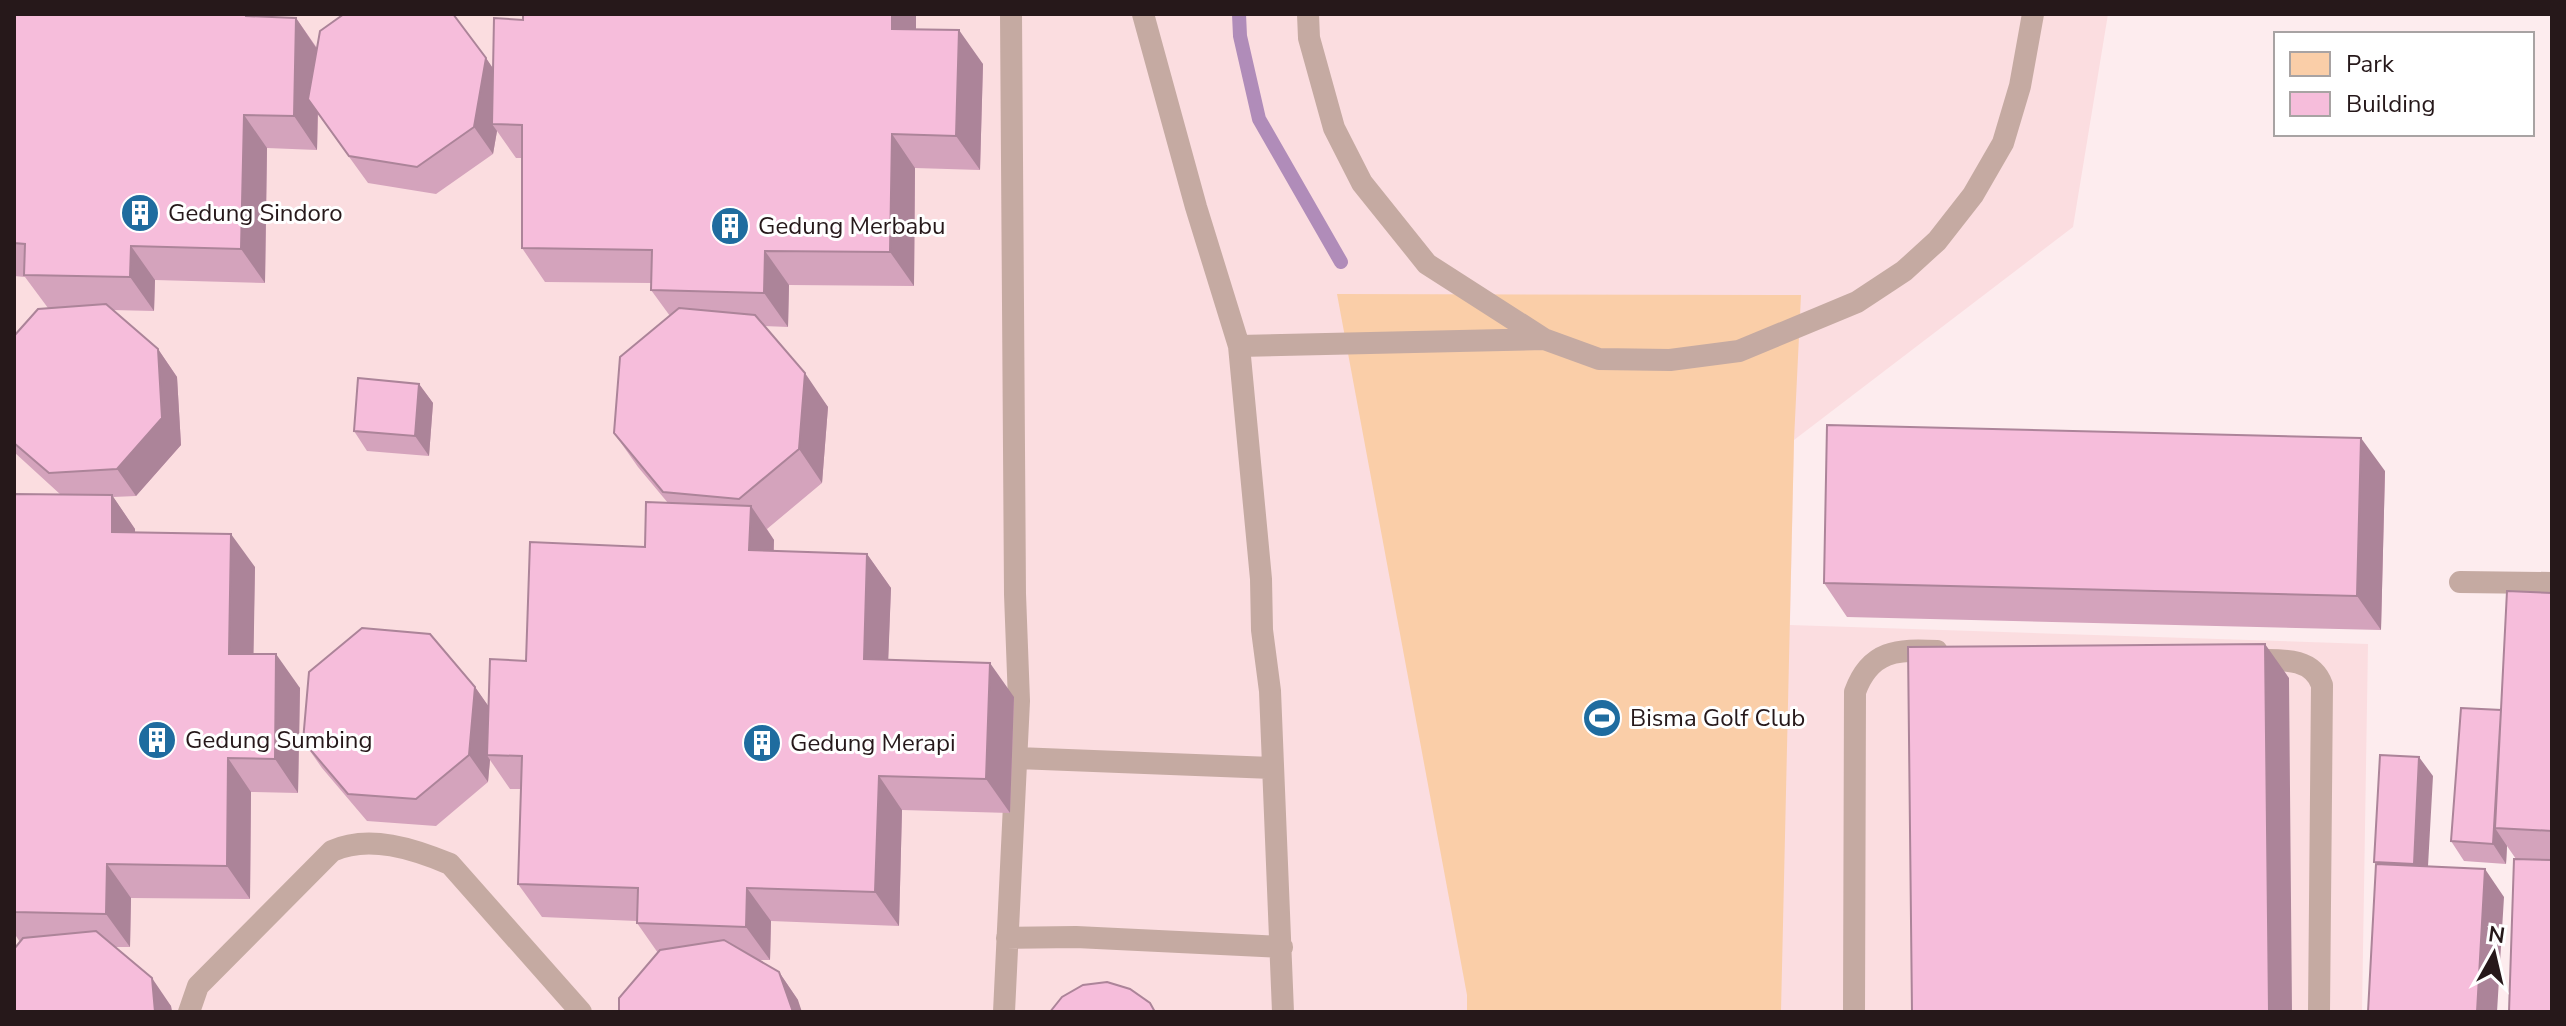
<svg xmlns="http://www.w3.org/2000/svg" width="2566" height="1026" font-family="'Nunito Sans',sans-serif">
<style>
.built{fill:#fbdde0}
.green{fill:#facea8}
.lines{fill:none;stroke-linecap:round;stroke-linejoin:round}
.stream{stroke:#b08cb9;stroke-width:14}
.service{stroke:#c5aaa2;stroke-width:22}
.wall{fill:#d4a3bc}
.shaded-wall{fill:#ac8499}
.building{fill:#f6bddb;stroke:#ac8499;stroke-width:2}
.labels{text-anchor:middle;stroke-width:6;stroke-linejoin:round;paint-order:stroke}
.poi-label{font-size:24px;fill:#26181a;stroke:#fff;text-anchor:start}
</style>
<rect width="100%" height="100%" fill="#fdecee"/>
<!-- built -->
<path class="built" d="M14 14H2108L2073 227 1794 440 1790 625 2368 644 2362 1012H14Z"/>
<!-- green -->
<path class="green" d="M1337 294 1801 295 1794 440 1781 1012H1467V995Z"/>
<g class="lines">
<!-- stream -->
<path class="stream" d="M1239 14 1240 36 1259 119 1341 262"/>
<!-- service -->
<path class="service" d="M1143 14 1196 207 1239 346 1261 579 1262 630 1270 691 1283 1012
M1308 14 1309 38 1334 128 1362 183 1427 264 1544 339 1599 359 1670 360 1739 351 1857 302 1904 271 1937 241 1973 195 2003 143 2020 86 2033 14
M1239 346 1544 339
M2460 582 2552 583
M2248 660C2275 661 2311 654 2322 685L2319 1012
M1017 758 1273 768
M1007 938 1076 937 1282 947
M189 1012 198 986 332 851C369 834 414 849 450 864L581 1012
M1004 1012 1019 701 1015 594 1011 14
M1854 1012 1855 692C1870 650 1898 649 1937 651"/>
</g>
<!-- wall -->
<path class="wall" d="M14 14 296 18 317 48 486 58 493 69 523 20V14H916V29L983 64 980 170 915 168 914 286 789 285 788 327 764 326 828 407 822 483 767 529 774 540V551L867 554 891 588 888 660 1014 697 1010 813 902 810 899 926 771 921 770 960H758L779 972 798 1000 658 953 637 923V921L542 917 518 884 521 789H510L490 760 488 782 436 826 367 821 322 768 303 741 475 687 488 706 526 661 645 547 668 503 638 467 614 433 670 316 651 290V283L545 282 522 248V158H516L497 131 493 154 436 194 368 183 318 114 317 150 267 148 265 283 155 280 154 311 112 310 158 349 177 377 181 445 136 496 113 497 135 529V532L255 567 253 654 300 688 298 793 251 792 250 899 131 898 130 947H115L171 1006 172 1012H14L20 942 14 933V494L61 495 14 452V336L48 308 25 277 14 276Z
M419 384 433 403 429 456 367 451 354 431Z
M2385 471 2381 630 1847 617 1824 583Z
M2552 593V1012L2516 859 2507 846 2506 864 2464 861 2451 841 2501 710Z"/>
<!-- shaded-wall -->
<path class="shaded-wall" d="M246 14H271L270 50 246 16Z
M892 14H916V62L892 29Z
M296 18 319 52 317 150 294 116Z
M959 30 983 64 980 170 956 136Z
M486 58 505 86 492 124 497 131 493 154 474 127Z
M244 115 267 148 265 283 241 249Z
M892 134 915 168 914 286 890 252Z
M131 246 155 280 154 311 130 277Z
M765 251 789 285 788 327 764 293Z
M158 349 177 377 181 445 136 496 117 469Z
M805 373 828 407 822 483 799 449Z
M419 384 433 403 429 456 415 436Z
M2361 438 2385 471 2381 630 2357 596Z
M112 495 135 529 136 565 112 532Z
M751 506 774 540 772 584 749 550Z
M231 534 255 567 253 687 229 654Z
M867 554 891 588 887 692 864 659Z
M2265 644 2289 678 2292 1012H2269Z
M276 654 300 688 298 793 275 759Z
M990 663 1014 697 1010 813 986 779Z
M475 687 494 714 487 755 490 760 488 782 469 755Z
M2502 710 2495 828 2507 846 2506 864 2493 844Z
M2419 757 2433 776 2427 884 2414 864Z
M228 758 251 792 250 899 227 866Z
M879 776 902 810 899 926 875 892Z
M107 864 131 898 130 947 106 914Z
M2485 869 2504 897 2497 1012H2477Z
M747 888 771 921 770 960 746 927Z
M779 972 798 1000 802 1012H793Z
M152 978 171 1006 172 1012H155Z"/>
<!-- building -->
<path class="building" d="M14 14H246V16L296 18 294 116 244 115 241 249 131 246 130 277 24 275 25 244 14 243Z
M344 14H453L486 58 474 127 417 167 349 156 308 99 320 31Z
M523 14H892V29L959 30 956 136 892 134 890 252 765 251 764 293 651 290 652 250 522 248V125L492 124 494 18 523 20Z
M106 304 158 349 162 418 117 469 49 473 14 443V336L38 309Z
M679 308 755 315 805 373 799 449 739 499 663 492 614 433 620 357Z
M358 378 419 384 415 436 354 431Z
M1827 425 2361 438 2357 596 1824 583Z
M14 494 112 495V532L231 534 229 654H276L275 759 228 758 227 866 107 864 106 914 14 912Z
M646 502 751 506 749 550 867 554 864 659 990 663 986 779 879 776 875 892 747 888 746 927 637 923 638 888 518 884 522 756 487 755 490 659 526 661 530 542 645 547Z
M2507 591 2552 593V831L2495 828Z
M362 628 430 634 475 687 469 755 416 799 348 794 303 741 309 672Z
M2265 644 2269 1012H1912L1908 647Z
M2461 708 2501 710 2493 844 2451 841Z
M2380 755 2419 757 2414 864 2374 862Z
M2514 859 2552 860V1012H2509Z
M2376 864 2485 869 2477 1012H2368Z
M96 931 152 978 155 1012H14V949L23 938Z
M724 940 779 972 793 1012H619V998L660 950Z
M1107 982 1130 989 1150 1003 1155 1012H1050L1062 997 1083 985Z"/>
<!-- icons -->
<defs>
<g id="building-disc" transform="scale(2)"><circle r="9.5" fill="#1f6c9f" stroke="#fff"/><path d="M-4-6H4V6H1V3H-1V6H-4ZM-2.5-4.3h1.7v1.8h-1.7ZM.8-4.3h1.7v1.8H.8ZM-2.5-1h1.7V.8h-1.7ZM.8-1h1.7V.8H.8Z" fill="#fff"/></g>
<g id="stadium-disc" transform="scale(2)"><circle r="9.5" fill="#1f6c9f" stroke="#fff"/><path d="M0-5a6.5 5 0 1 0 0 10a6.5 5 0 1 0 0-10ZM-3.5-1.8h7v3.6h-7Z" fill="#fff"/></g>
</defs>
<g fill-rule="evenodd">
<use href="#building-disc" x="140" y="213"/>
<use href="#building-disc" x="730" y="226"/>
<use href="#stadium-disc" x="1602" y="718"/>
<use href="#building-disc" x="157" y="740"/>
<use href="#building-disc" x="762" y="743"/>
</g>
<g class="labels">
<!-- poi labels -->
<g class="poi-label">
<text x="168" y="221">Gedung Sindoro</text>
<text x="758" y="234">Gedung Merbabu</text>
<text x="1630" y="726">Bisma Golf Club</text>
<text x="185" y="748">Gedung Sumbing</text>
<text x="790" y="751">Gedung Merapi</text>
</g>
</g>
<!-- border -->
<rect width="2566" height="1026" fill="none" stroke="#26181a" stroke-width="32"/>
<!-- legend -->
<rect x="2274" y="32" width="260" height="104" fill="#ffffff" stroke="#a8a3a3" stroke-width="2"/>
<rect x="2290" y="52" width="40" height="24" fill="#facea8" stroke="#a8a3a3" stroke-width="2"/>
<text x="2346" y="72" font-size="24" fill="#26181a">Park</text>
<rect x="2290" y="92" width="40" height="24" fill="#f6bddb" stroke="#a8a3a3" stroke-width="2"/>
<text x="2346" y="112" font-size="24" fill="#26181a">Building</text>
<!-- north arrow -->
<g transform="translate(2494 954) rotate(8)" stroke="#ffffff" stroke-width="6" paint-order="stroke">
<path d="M0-6L14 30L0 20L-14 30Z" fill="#26181a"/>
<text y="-12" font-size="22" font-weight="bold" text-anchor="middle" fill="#26181a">N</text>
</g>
</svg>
